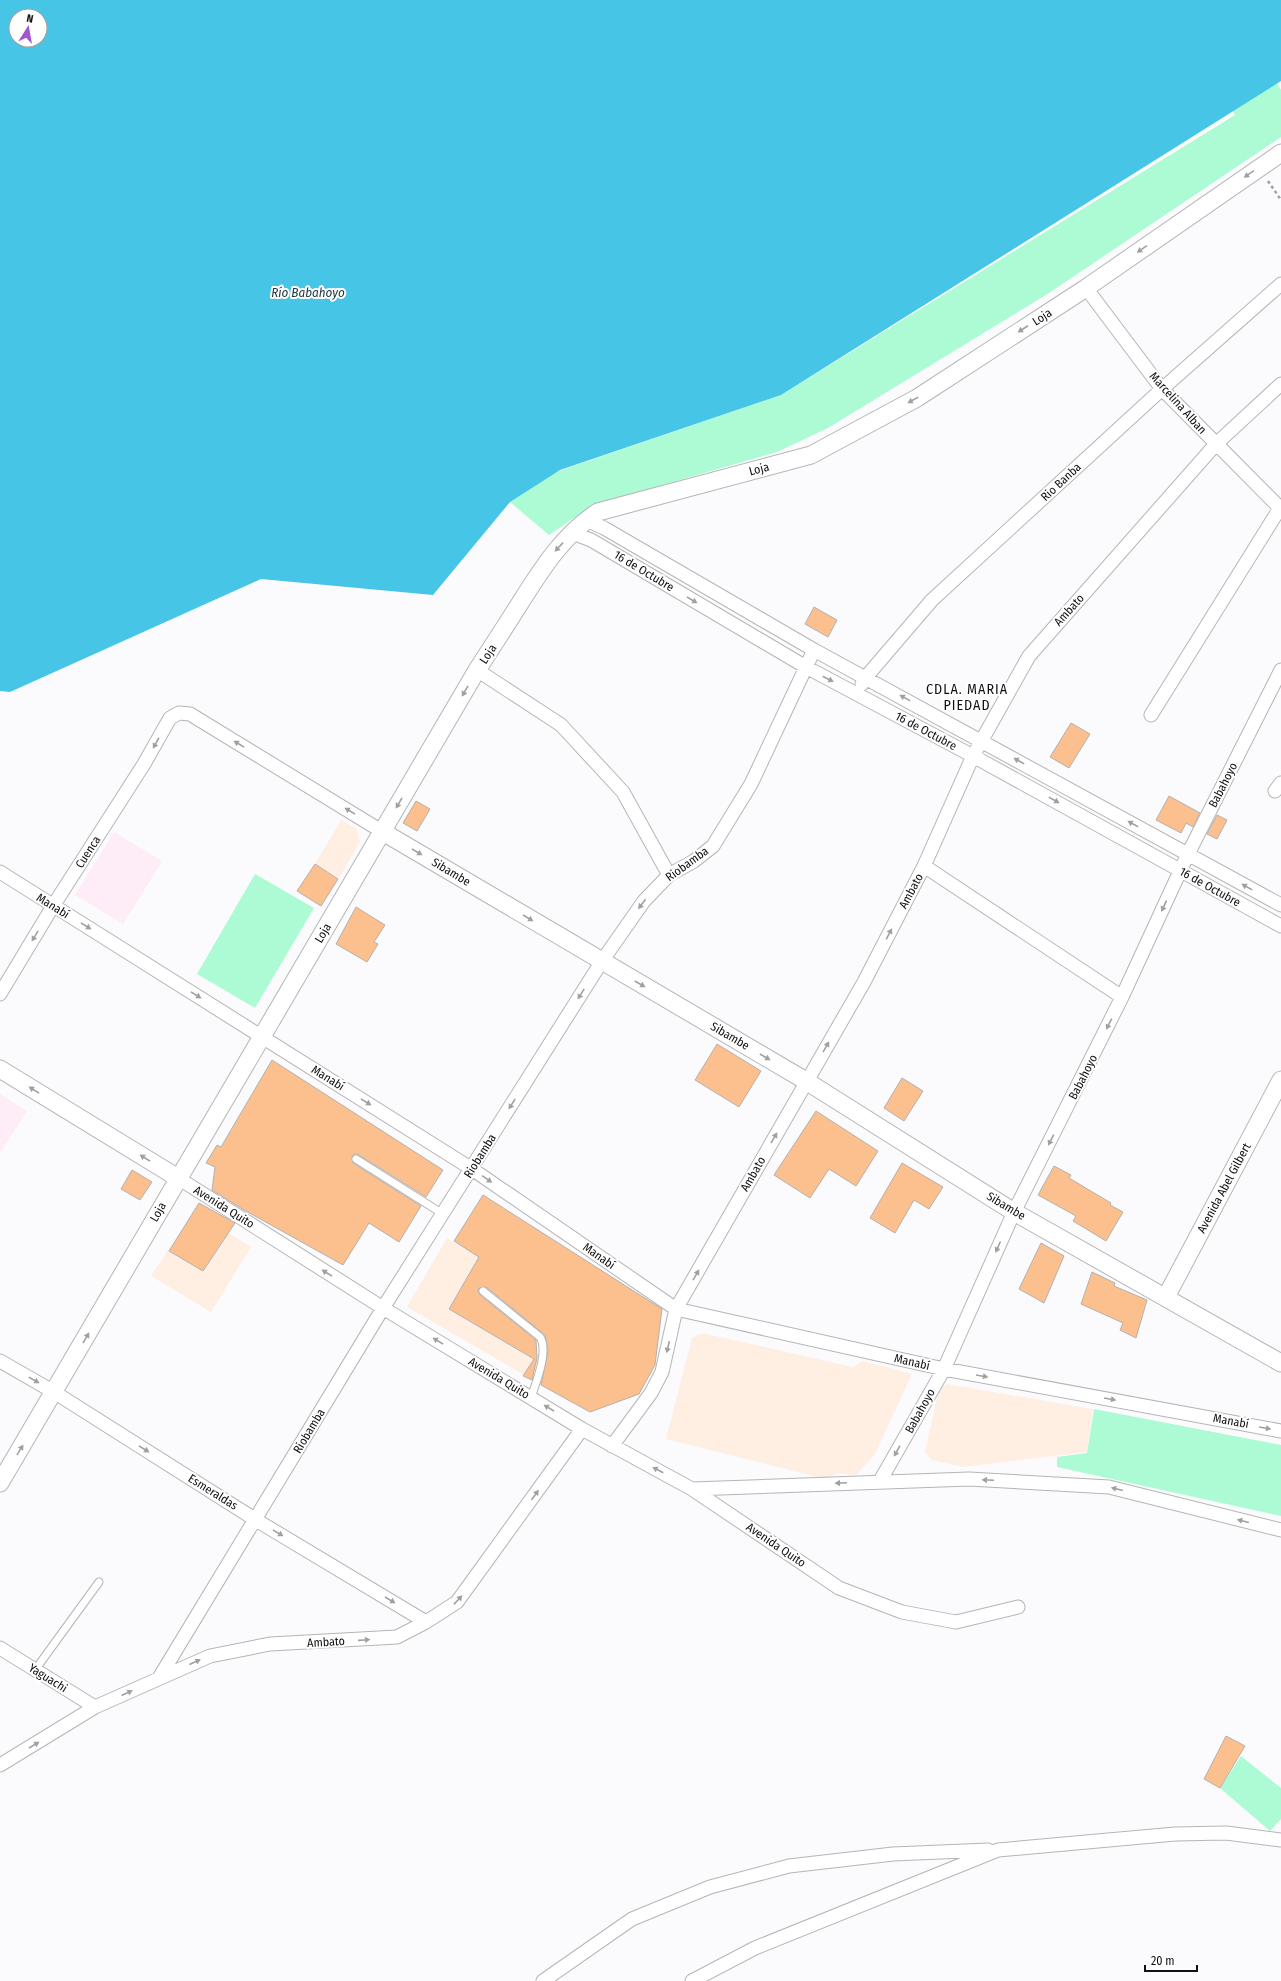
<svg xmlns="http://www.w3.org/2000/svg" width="1281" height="1981" font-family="'Fira Sans Condensed',sans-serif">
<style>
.commercial{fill:#ffeee2}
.education{fill:#feecf6}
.green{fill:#acfbd4}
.water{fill:#47c5e7;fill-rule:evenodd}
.building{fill:#fbc08d;stroke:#b3b1b0}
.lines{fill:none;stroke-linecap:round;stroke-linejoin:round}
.service-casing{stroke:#b5b5b7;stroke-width:9}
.minor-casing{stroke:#b5b5b7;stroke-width:15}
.tertiary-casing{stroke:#b5b5b7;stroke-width:19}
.path{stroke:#a0a0a2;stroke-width:2.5;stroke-dasharray:3 3;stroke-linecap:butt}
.service{stroke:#fff;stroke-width:7}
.minor{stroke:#fff;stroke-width:13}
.tertiary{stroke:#fff;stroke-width:17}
.oneway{fill:#a0a0a0}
.labels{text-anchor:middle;stroke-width:4;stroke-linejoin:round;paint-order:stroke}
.street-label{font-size:12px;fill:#111;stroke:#fff}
.water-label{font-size:13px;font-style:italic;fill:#1f353b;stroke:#fff}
.quarter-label{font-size:14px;letter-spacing:1px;fill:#111;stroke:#fff}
</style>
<rect width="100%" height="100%" fill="#fbfbfd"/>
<!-- commercial -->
<path class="commercial" d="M341 820 357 829 360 842 339 878 315 864Z
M229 1233 251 1247 211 1312 151 1276 168 1250 203 1271Z
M447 1238 479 1257 448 1309 533 1359 524 1375 407 1307Z
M702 1333 853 1367 863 1361 912 1374 875 1454 856 1475 838 1473 826 1479 666 1439 692 1338Z
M947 1384 1093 1409 1087 1452 963 1467 932 1460 925 1452 939 1388Z"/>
<!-- education -->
<path class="education" d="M114 832 162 861 123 924 75 895Z
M0 1094 27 1111 0 1153Z"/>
<!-- green -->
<path class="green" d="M1274 78 1281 90V137L1049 293 828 428 777 452 593 505 549 535 510 502 527 482 781 395 1235 115 1229 106Z
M255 874 314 908 255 1008 197 974Z
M1094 1409 1281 1445V1516L1057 1467V1457L1087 1453Z
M1241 1756 1281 1788V1819L1270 1831 1220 1788Z"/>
<!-- water -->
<path class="water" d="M0 0H1281V81L781 395 560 470 510 502 433 595 261 579 10 692 0 691ZM16 16H40V40H16Z"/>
<!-- building -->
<path class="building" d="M814 607 837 620 828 637 805 624Z
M1071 723 1090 734 1069 768 1050 757Z
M1169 796 1200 813 1193 827 1186 823 1181 833 1156 820Z
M416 801 430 809 417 831 403 823Z
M1217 815 1227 820 1217 839 1207 834Z
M315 864 338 879 321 906 297 891Z
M356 907 385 925 374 942 378 944 367 962 336 944Z
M717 1044 761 1071 739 1107 695 1080Z
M272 1060 443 1170 426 1197 359 1155 354 1154 352 1157 353 1163 421 1206 399 1242 369 1223 343 1265 244 1210 212 1190 215 1167 206 1163 217 1145 221 1147Z
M902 1078 923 1091 904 1121 884 1108Z
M816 1111 878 1151 856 1186 829 1169 810 1198 774 1175Z
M902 1163 943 1187 929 1209 914 1200 895 1233 870 1218Z
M1054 1166 1071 1175 1069 1178 1111 1203 1110 1205 1123 1212 1106 1241 1073 1221 1076 1216 1038 1195Z
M132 1170 152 1182 140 1200 121 1189Z
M483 1195 662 1309 655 1365 639 1394 590 1412 541 1385 548 1351 545 1335 486 1287 479 1288 478 1291 480 1295 536 1340 537 1358 532 1380 523 1376 534 1359 449 1309 479 1257 454 1241Z
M199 1203 235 1223 203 1271 169 1251Z
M1041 1243 1064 1256 1044 1303 1019 1289Z
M1092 1272 1115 1283 1114 1286 1147 1300 1136 1338 1120 1330 1123 1323 1081 1304Z
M1226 1736 1245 1746 1220 1788 1204 1779Z"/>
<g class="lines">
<!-- service casing -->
<g class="service-casing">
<path id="service" d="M356 1159 443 1214
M483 1291 540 1337C549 1351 536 1382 531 1398
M35 1670 99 1582"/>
</g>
<!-- minor casing -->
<g class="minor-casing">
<path id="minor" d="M1086 288 1162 389 1281 509
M586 520 604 528 814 650 1281 905
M572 533 591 540 806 667 973 756 1281 926
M477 670 561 725 623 792 669 875
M862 684 866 677 932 600 1162 389 1281 284
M1151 715 1280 508
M1275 791 1281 783
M924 866 1122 997
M0 872 472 1169 676 1309 944 1369 1281 1431
M0 994 53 906 144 764 170 718 179 713 190 714 383 832
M178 1178 383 1308 582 1429 692 1489 839 1588 902 1612 956 1622 1018 1607
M0 1361 54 1392 256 1520 426 1622
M612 1446 651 1393 662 1372 676 1309 864 982 924 866 973 756 1029 656 1216 444 1281 384
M880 1481 944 1369 1014 1212 1122 997 1188 854 1281 670
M692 1489 969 1479 1109 1487 1281 1530
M0 1648 95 1707
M159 1678 383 1308 602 961 644 901 669 875 694 861 713 846 751 784 814 650
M0 1765 95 1707 210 1656 270 1644 397 1637 426 1622 457 1602 582 1429
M543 1981 632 1919 710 1887 789 1866 893 1854 988 1850
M692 1981 755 1948 998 1850 1175 1834 1226 1833 1281 1840"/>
</g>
<!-- tertiary casing -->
<g class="tertiary-casing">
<path id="tertiary" d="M383 832 806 1081 1014 1212 1281 1363
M0 1069 178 1178
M1166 1297 1281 1080
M0 1483 477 670C492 647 507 624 522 600 543 567 564 534 598 512L811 455 917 398 1086 288 1281 153"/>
</g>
<!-- path -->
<path class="path" d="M1268 181 1281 200"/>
<!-- service -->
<use href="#service" class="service"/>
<!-- minor -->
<use href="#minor" class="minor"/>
<!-- tertiary -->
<use href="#tertiary" class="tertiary"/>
</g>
<!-- one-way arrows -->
<defs><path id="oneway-solid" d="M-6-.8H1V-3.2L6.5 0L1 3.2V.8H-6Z"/></defs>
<g class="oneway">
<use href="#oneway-solid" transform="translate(1249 174) rotate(145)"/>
<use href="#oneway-solid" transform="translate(1142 249) rotate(145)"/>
<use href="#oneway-solid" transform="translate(1023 329) rotate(147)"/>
<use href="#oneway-solid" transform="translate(913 400) rotate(151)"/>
<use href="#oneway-solid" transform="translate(559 547) rotate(133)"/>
<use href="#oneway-solid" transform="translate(692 600) rotate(31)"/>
<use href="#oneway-solid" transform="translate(828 679) rotate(27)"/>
<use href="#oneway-solid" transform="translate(465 691) rotate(120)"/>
<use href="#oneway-solid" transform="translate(905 698) rotate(-151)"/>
<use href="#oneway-solid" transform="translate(156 743) rotate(119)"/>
<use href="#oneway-solid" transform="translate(239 744) rotate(-149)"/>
<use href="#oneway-solid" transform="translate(1019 761) rotate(-151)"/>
<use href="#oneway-solid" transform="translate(1054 800) rotate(29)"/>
<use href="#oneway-solid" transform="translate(399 803) rotate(120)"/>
<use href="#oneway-solid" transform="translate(350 811) rotate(-149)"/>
<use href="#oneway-solid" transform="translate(1133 824) rotate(-151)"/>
<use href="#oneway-solid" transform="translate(417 852) rotate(31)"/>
<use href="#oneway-solid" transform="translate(1247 887) rotate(-151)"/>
<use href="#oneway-solid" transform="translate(642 904) rotate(127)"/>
<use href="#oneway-solid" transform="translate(1164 906) rotate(115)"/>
<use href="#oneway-solid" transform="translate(528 918) rotate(31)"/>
<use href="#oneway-solid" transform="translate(86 926) rotate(32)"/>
<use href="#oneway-solid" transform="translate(889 934) rotate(-62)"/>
<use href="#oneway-solid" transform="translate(35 936) rotate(121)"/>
<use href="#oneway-solid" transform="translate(640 984) rotate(30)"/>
<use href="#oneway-solid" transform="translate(581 994) rotate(122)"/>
<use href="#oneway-solid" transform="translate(196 995) rotate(32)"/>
<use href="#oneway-solid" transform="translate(1109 1024) rotate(117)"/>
<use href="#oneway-solid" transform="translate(826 1047) rotate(-60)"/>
<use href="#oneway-solid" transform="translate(765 1057) rotate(30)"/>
<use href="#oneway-solid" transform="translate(34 1090) rotate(-148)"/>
<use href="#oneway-solid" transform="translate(366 1102) rotate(32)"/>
<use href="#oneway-solid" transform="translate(512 1104) rotate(122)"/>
<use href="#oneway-solid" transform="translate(774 1138) rotate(-60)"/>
<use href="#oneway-solid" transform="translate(1051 1140) rotate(117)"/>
<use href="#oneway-solid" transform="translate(145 1158) rotate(-148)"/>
<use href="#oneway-solid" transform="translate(487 1179) rotate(35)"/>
<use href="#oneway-solid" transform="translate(998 1247) rotate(114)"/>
<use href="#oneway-solid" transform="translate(327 1273) rotate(-148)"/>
<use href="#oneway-solid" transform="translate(696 1275) rotate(-60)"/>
<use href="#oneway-solid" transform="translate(86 1338) rotate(-60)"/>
<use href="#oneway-solid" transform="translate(438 1341) rotate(-149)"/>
<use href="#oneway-solid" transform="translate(668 1347) rotate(103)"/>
<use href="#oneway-solid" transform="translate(982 1376) rotate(10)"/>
<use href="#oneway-solid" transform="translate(34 1380) rotate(29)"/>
<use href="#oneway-solid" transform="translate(1110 1399) rotate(10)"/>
<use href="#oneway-solid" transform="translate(549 1408) rotate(-149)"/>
<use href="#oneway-solid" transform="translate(1265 1428) rotate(10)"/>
<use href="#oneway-solid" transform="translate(144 1449) rotate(32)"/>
<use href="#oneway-solid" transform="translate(20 1450) rotate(-59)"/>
<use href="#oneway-solid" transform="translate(897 1451) rotate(119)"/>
<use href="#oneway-solid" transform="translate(658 1470) rotate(-152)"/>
<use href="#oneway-solid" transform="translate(988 1480) rotate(-177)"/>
<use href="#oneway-solid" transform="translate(841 1483) rotate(178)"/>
<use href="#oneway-solid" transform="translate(1117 1489) rotate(-166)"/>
<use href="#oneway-solid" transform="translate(535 1495) rotate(-54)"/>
<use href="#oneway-solid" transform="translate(1243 1521) rotate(-166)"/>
<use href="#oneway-solid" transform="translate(278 1533) rotate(31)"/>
<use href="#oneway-solid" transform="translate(390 1600) rotate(31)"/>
<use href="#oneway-solid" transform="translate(458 1600) rotate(-47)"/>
<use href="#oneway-solid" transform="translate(364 1640) rotate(-4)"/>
<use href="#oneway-solid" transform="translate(195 1662) rotate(-24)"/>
<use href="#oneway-solid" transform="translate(127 1693) rotate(-25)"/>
<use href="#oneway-solid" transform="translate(34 1745) rotate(-31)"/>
</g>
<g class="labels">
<!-- street labels -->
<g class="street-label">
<text transform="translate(1042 317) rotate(-33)" y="4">Loja</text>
<text transform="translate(1178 403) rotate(48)" y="4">Marcelina Alban</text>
<text transform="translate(759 469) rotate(-15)" y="4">Loja</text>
<text transform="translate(1061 482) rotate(-43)" y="4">Rio Banba</text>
<text transform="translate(644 571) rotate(31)" y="4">16 de Octubre</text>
<text transform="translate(1069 610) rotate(-48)" y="4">Ambato</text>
<text transform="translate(488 654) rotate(-57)" y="4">Loja</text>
<text transform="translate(926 731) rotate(28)" y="4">16 de Octubre</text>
<text transform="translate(1223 785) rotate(-63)" y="4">Babahoyo</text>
<text transform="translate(88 852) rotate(-57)" y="4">Cuenca</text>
<text transform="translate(687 864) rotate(-36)" y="4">Riobamba</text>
<text transform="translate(451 872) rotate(31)" y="4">Sibambe</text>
<text transform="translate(1210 887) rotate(29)" y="4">16 de Octubre</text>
<text transform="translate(911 891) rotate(-62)" y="4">Ambato</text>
<text transform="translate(53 906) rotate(32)" y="4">Manabí</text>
<text transform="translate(323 933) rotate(-59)" y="4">Loja</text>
<text transform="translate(730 1036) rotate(30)" y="4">Sibambe</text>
<text transform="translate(1083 1077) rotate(-63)" y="4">Babahoyo</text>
<text transform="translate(328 1078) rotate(32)" y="4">Manabí</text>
<text transform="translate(480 1156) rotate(-58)" y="4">Riobamba</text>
<text transform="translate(753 1174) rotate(-60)" y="4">Ambato</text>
<text transform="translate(1224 1188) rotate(-62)" y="4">Avenida Abel Gilbert</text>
<text transform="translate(1006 1206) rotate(31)" y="4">Sibambe</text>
<text transform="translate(224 1207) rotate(32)" y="4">Avenida Quito</text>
<text transform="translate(158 1212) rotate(-60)" y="4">Loja</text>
<text transform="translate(599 1256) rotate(35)" y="4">Manabí</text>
<text transform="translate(912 1362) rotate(13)" y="4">Manabí</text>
<text transform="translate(499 1378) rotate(31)" y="4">Avenida Quito</text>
<text transform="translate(920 1411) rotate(-61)" y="4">Babahoyo</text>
<text transform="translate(1231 1421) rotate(10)" y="4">Manabí</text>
<text transform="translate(309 1431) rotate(-59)" y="4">Riobamba</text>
<text transform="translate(213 1492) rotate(32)" y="4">Esmeraldas</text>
<text transform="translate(776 1545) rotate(34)" y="4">Avenida Quito</text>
<text transform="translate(326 1642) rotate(-3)" y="4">Ambato</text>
<text transform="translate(48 1678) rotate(32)" y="4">Yaguachi</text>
</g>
<!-- water labels -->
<g class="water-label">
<text x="308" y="297">Río Babahoyo</text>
</g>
<!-- quarter labels -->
<g class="quarter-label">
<text x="967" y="694">CDLA. MARIA<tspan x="967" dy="16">PIEDAD</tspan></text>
</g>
</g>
<!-- north arrow -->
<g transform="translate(28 28) rotate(11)"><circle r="19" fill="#ffffff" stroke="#a0a0a0"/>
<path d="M0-3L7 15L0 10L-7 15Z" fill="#a257ca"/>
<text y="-6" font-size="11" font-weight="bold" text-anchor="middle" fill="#111111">N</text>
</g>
<!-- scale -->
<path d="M1145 1965v6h52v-6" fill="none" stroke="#111111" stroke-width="2"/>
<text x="1151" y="1965" font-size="12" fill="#111111" stroke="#ffffff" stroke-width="3" paint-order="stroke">20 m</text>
</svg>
